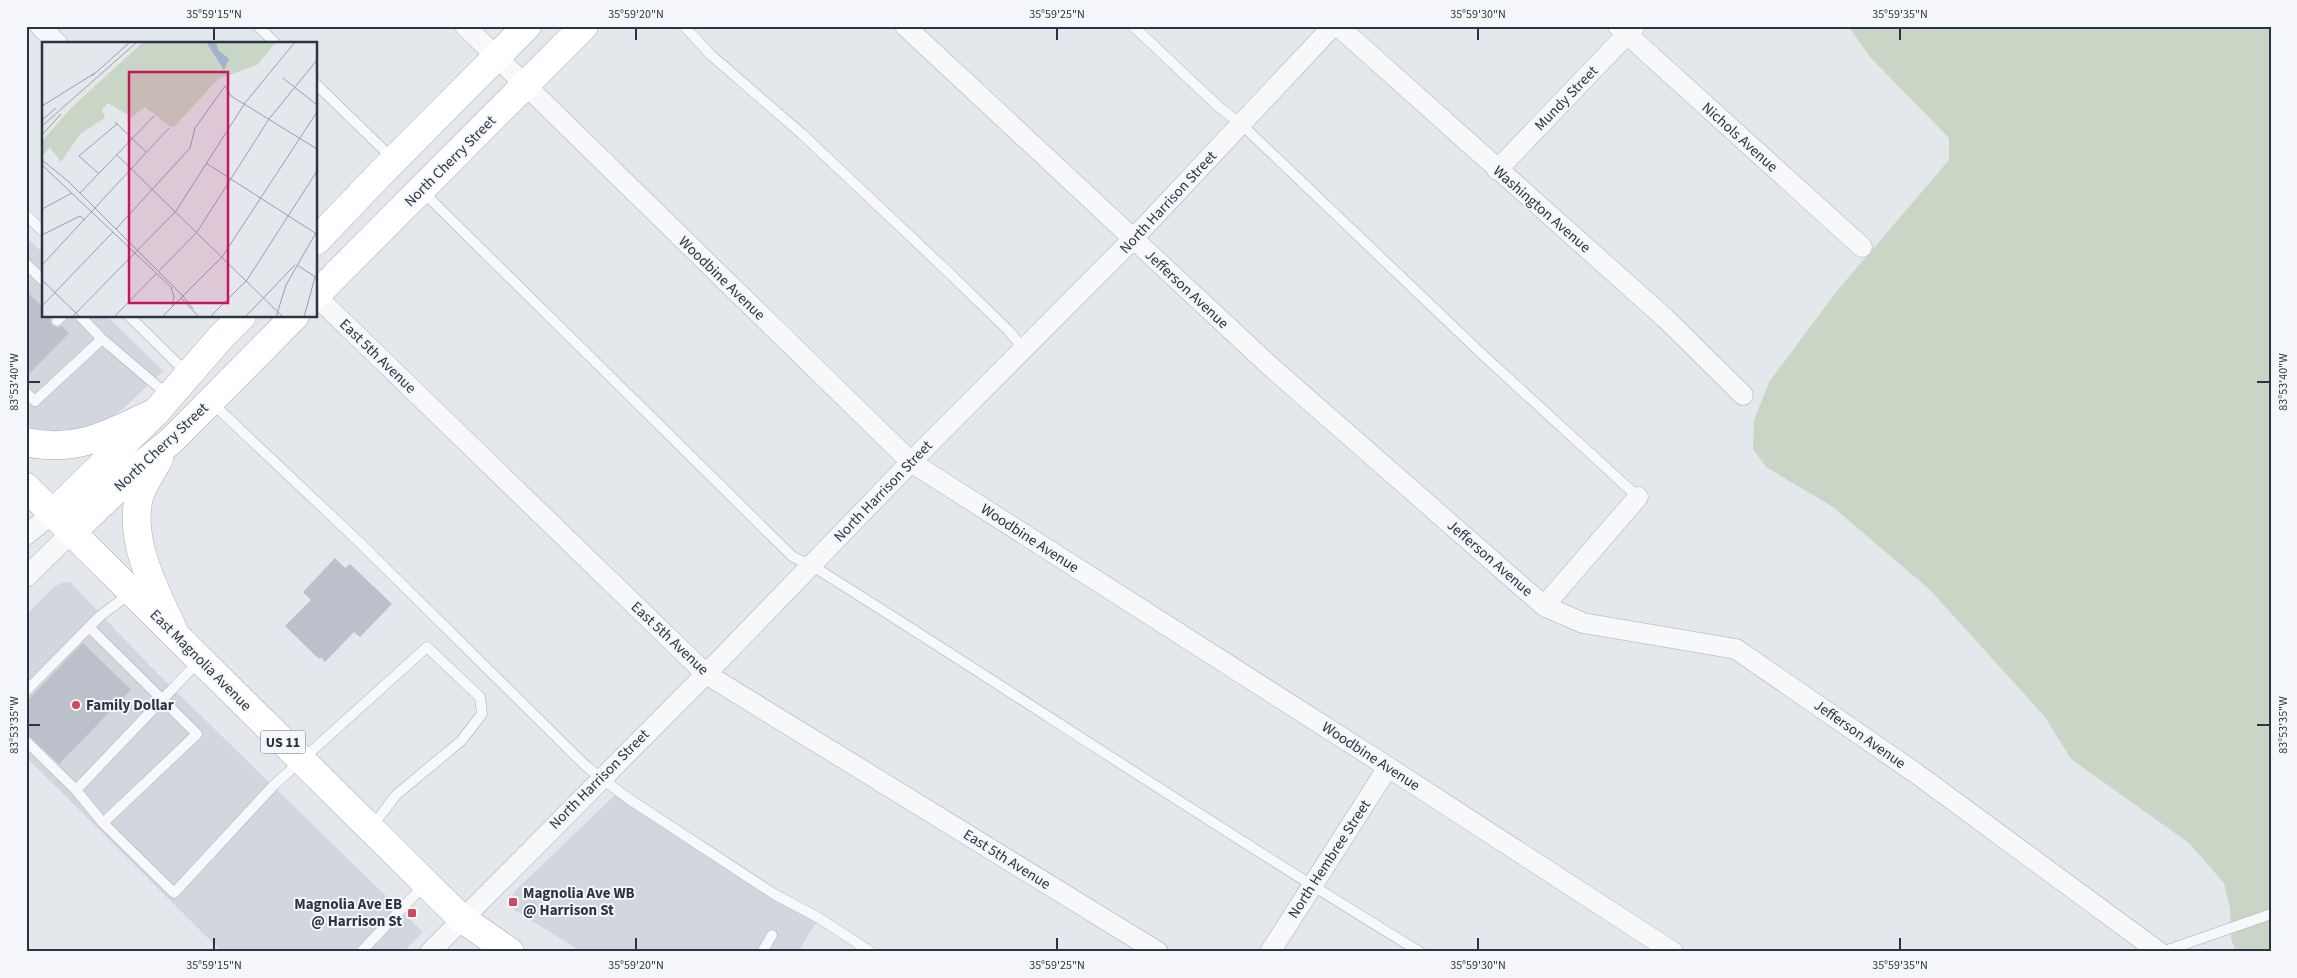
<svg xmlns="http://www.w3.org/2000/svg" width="2297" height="978" font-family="'Source Sans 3',sans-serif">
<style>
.built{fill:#d2d6de}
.green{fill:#c9d6c5}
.building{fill:#bbc0ca}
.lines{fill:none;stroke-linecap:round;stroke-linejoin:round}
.lane-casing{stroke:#a9aeb7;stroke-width:11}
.street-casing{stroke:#a9aeb7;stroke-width:21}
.secondary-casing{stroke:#a9aeb7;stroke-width:29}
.primary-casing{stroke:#a3abb8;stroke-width:29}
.lane{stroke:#f7f8fa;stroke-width:10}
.street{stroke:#f7f8fa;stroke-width:20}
.secondary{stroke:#fff;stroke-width:28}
.primary{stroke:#fff;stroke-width:28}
.ticks{fill:none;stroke:#2b3445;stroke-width:2}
.poi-dot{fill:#d1495b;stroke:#f4f6f9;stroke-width:2}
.labels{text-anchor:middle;stroke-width:4;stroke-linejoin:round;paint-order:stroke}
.shield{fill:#f4f6f9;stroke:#676e7b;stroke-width:1}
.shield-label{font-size:14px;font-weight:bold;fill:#2b3445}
.street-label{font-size:15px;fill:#2b3445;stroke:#f4f6f9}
.poi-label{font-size:15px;font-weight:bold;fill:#2b3445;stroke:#f4f6f9;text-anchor:start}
.inset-road{fill:none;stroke:#9a9fa9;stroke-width:1}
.view{fill:#c2185b;fill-opacity:0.15;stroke:#c2185b;stroke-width:2.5}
.inset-edge{fill:none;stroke:#2b3445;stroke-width:2.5}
.neatline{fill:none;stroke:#2b3445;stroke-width:2}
.ticks-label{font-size:12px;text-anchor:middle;fill:#2b3445}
</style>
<rect width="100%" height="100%" fill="#e4e7ec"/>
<!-- built -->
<path class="built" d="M26 237 44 254V316H107L163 371 123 409 104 422 53 436 26 426Z
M63 582H70L153 669 423 932 403 952H222L26 757V615L54 587Z
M619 791 819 918 798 952H582L513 909 510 903 515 891Z"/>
<!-- green -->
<path class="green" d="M1848 26H2271V952H2236L2231 939 2230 908 2224 883 2189 843 2071 759 2045 717 1930 590 1833 507 1766 467 1753 449 1754 420 1769 382 1837 291 1949 160V138L1870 57Z"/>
<!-- building -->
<path class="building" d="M26 291 44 308V316H52L50 322 53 326 58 328 62 326 69 333 26 377Z
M335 558 345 568 350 564 392 604 360 637 354 632 325 662 321 657 319 659 285 626 311 600 303 592Z
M83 643 131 690 59 764 26 733V702Z"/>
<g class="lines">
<!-- lane casing -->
<g class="lane-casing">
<path id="lane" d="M258 26 276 44
M684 26 711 55 802 134 944 268 1008 330 1024 349
M1133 26 1219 107 1241 124 1483 355 1638 497
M316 84 393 159
M422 191 793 557 811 565C1015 693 1214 827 1420 952
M26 215 44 232
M26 264 44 281
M80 316 102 339 169 396
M129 316 187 373
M57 321 62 316
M26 393 35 401 102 339
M211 402 356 539 587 767 629 799 774 894 819 918 871 952
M26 691 100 616 132 592
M26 741 76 790 103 823 197 734 89 627
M76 790 200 660
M103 823 174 893 274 785 427 647 480 697 482 714 461 741 396 795 371 828
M361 952 425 884
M762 952 772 935
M2162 952 2271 914"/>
</g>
<!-- street casing -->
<g class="street-casing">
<path id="street" d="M40 26 58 44
M465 26 911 462 1388 767 1673 952
M905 26 1271 367 1544 606 1583 623 1736 649 1917 774 2159 952
M1338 26 1665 318 1743 395
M1618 26 1862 247
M1497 170 1635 26
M316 296 706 674 1158 952
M26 535 53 513
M26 577 72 532
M1544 606 1638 497
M430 952 706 674 911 462 1133 239 1333 26
M1270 952 1388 767"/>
</g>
<!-- secondary casing -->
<g class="secondary-casing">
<path id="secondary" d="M316 241 380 174 527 26
M316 295 584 26
M159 459C152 471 143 484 139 497 128 543 157 593 175 634
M53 513 156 412 220 338 242 316
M72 532 144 463 171 441 295 316"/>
</g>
<!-- primary casing -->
<g class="primary-casing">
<path id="primary" d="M26 442C78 454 111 432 156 412
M26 487 461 918 510 952"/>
</g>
<!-- lane -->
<use href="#lane" class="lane"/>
<!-- street -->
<use href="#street" class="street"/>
<!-- secondary -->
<use href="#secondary" class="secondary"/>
<!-- primary -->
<use href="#primary" class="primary"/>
</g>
<!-- ticks -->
<path class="ticks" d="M214 28V40M636 28V40M1057 28V40M1478 28V40M1900 28V40M28 382H40M2257 382H2270M28 725H40M2257 725H2270M214 938V950M636 938V950M1057 938V950M1478 938V950M1900 938V950"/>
<!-- markers -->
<g class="poi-dot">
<circle cx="76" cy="705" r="5"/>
<rect x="508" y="897" width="10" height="10" rx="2.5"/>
<rect x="407" y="908" width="10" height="10" rx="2.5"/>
</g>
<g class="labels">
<!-- shield labels -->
<rect class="shield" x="260.5" y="730.5" width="45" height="23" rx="4"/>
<g class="shield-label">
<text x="283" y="747">US 11</text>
</g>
<!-- street labels -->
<g class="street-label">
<text transform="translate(1566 98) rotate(-46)" y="5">Mundy Street</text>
<text transform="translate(1740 137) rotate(42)" y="5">Nichols Avenue</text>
<text transform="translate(450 161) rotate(-45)" y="5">North Cherry Street</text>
<text transform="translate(1168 202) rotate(-47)" y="5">North Harrison Street</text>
<text transform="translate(1542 209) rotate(41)" y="5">Washington Avenue</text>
<text transform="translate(722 278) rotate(44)" y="5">Woodbine Avenue</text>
<text transform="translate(1187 289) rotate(43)" y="5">Jefferson Avenue</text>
<text transform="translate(378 356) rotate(44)" y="5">East 5th Avenue</text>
<text transform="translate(161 447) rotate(-43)" y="5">North Cherry Street</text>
<text transform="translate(883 491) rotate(-46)" y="5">North Harrison Street</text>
<text transform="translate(1030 538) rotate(33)" y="5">Woodbine Avenue</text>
<text transform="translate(1490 558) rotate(41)" y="5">Jefferson Avenue</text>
<text transform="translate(670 638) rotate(43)" y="5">East 5th Avenue</text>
<text transform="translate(201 660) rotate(45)" y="5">East Magnolia Avenue</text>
<text transform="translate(1860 734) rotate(35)" y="5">Jefferson Avenue</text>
<text transform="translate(1371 756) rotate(33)" y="5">Woodbine Avenue</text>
<text transform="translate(599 779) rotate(-45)" y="5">North Harrison Street</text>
<text transform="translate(1007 859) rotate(32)" y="5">East 5th Avenue</text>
<text transform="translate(1329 859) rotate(-57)" y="5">North Hembree Street</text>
</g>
<!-- poi labels -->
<g class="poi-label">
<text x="86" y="710">Family Dollar</text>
<text x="523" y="898">Magnolia Ave WB<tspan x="523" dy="17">@ Harrison St</tspan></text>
<text x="402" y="909" text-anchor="end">Magnolia Ave EB<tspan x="402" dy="17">@ Harrison St</tspan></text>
</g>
</g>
<!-- overview -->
<g transform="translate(42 42)">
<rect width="275" height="275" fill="#e4e7ec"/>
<path d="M101 0H234L215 23 176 37 132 85 126 83 103 65 90 75 66 61 60 68 63 76 38 92 19 120 8 105 0 115V99L29 66Z" fill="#c9d6c5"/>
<path d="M164 0H174L176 8 187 17 182 28Z" fill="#9fb4cc"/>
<path class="inset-road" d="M50 34 88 0M241 36 275 63M0 64 53 31M0 78 14 66M73 80 104 110M0 84 95 0M0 93 19 72M75 113 241 275M0 118 27 140 141 254M164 121 273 191M0 123 130 246M57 132 37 114 75 82M38 151 112 74M0 167 30 151M74 187 148 106 153 86 183 44 189 54 275 107M0 193 38 174 43 178M0 223 127 86M255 223 275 236M117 229 155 190 227 77 275 18M0 238 38 275M129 246 132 255 130 264M141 254 151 267M139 256 157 275M0 264 71 190M30 275 134 169 203 61 253 0M72 275 114 232M120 275 180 215 275 70M168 275 205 238 275 129M203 275 253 223M234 275 244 243 275 189M262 275 273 235"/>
<path class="view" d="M87 30H186V261H87Z"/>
<rect width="275" height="275" class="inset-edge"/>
</g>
<!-- border -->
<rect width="2297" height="978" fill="none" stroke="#f4f6f9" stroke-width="55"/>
<rect x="28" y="28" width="2242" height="922" class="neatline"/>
<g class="ticks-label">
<text x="214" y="18">35°59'15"N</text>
<text x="636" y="18">35°59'20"N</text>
<text x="1057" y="18">35°59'25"N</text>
<text x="1478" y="18">35°59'30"N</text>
<text x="1900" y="18">35°59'35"N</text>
<text transform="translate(2283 382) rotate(-90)" y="4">83°53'40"W</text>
<text transform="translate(14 382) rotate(-90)" y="4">83°53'40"W</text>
<text transform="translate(2283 725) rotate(-90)" y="4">83°53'35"W</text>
<text transform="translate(14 725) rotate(-90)" y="4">83°53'35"W</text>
<text x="214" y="969">35°59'15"N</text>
<text x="636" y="969">35°59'20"N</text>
<text x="1057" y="969">35°59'25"N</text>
<text x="1478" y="969">35°59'30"N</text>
<text x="1900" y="969">35°59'35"N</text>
</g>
</svg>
